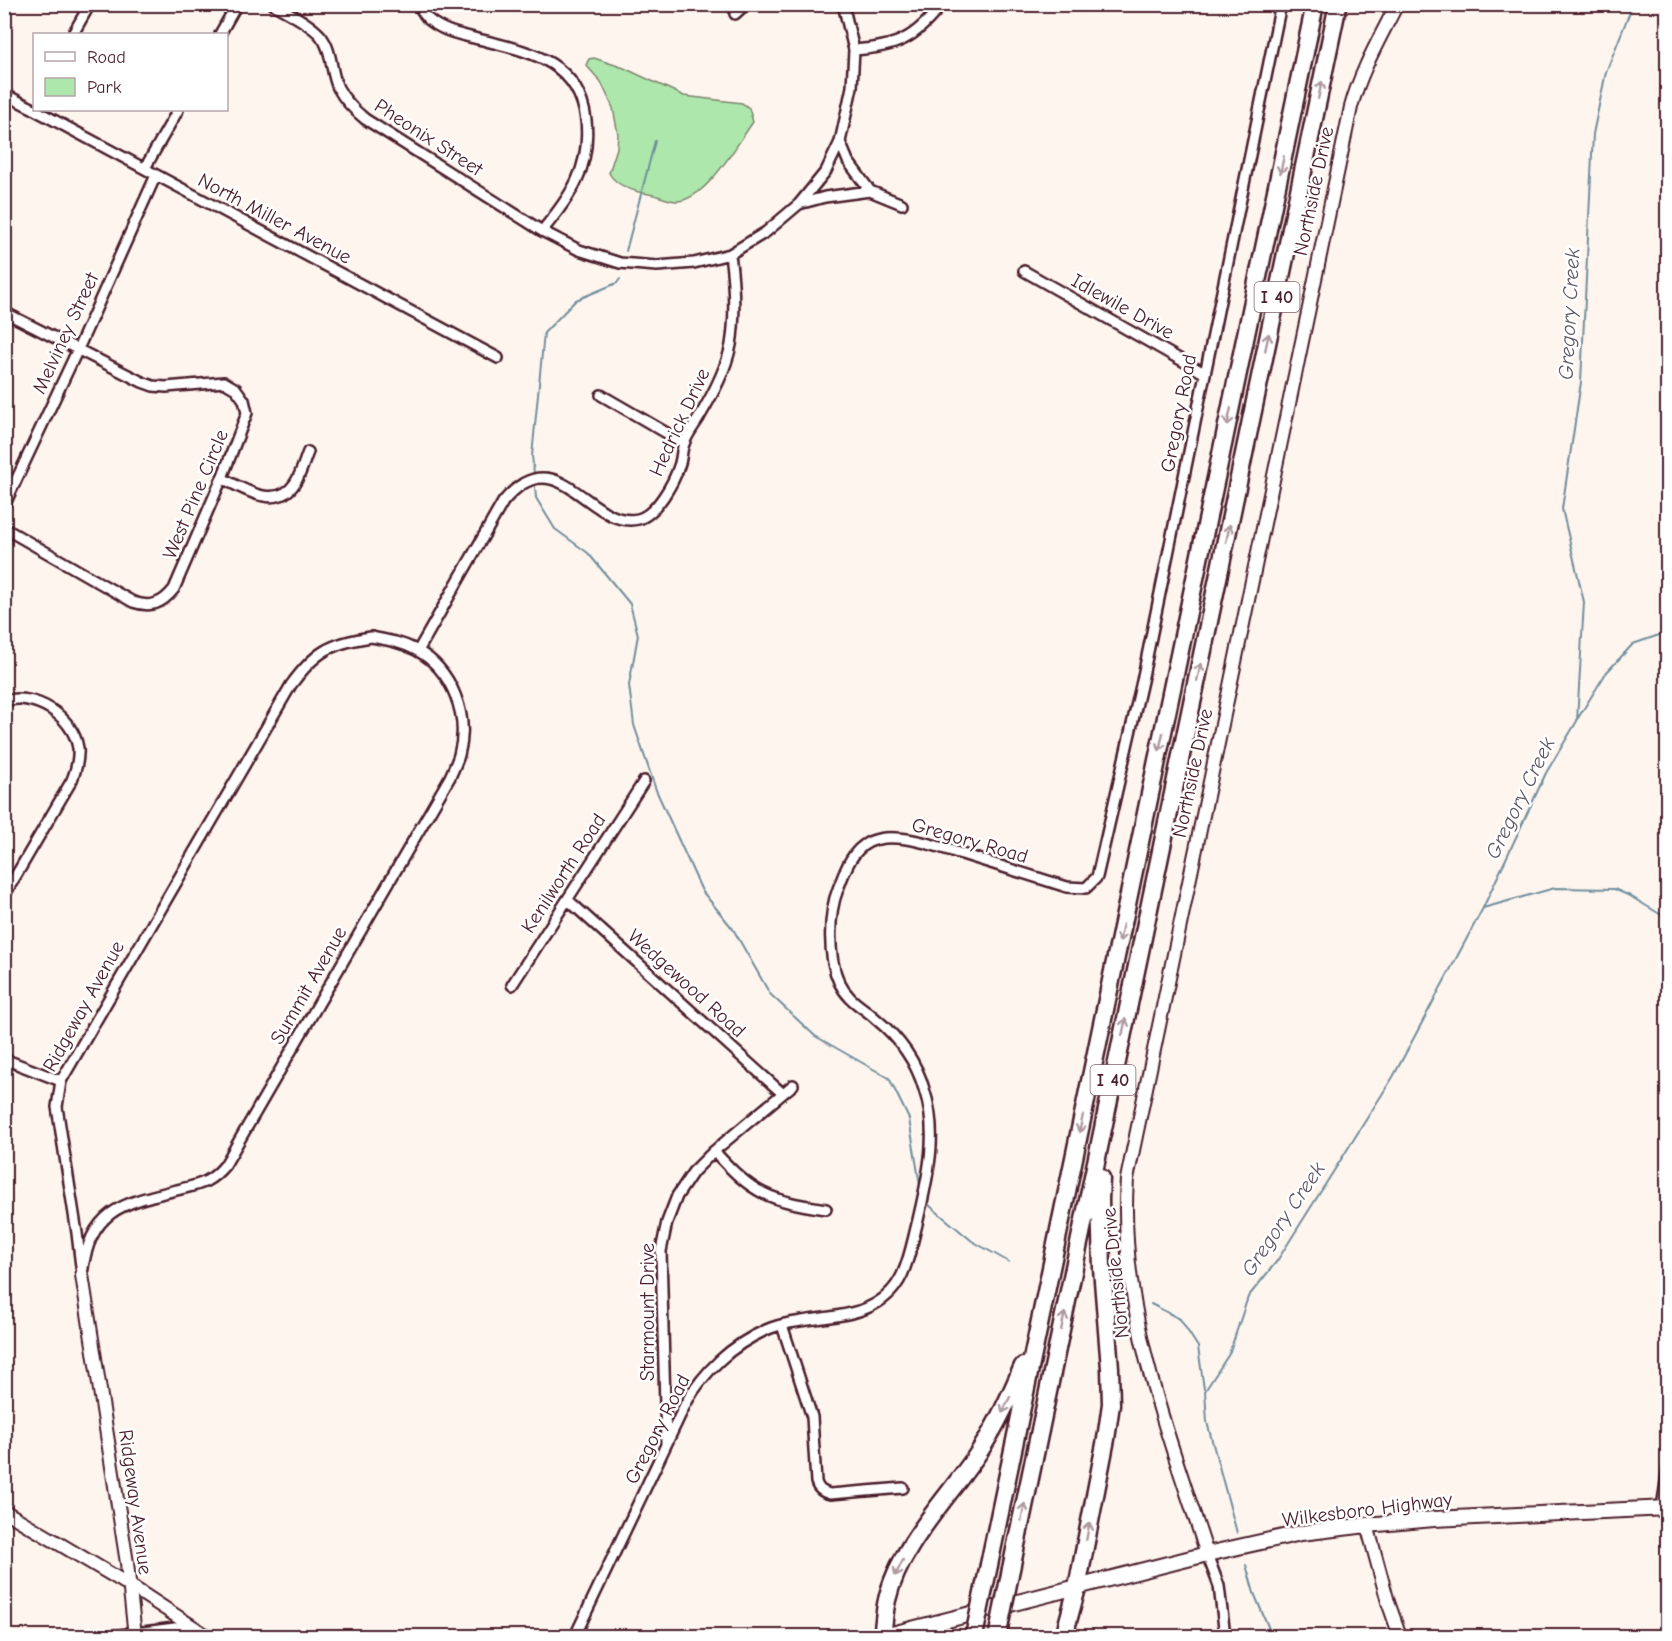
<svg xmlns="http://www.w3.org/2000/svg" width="1672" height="1641" font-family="'Comic Neue',sans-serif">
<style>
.green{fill:#ade7ac;stroke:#7c836c;stroke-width:1.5}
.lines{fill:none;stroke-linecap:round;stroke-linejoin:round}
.stream{stroke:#708f9c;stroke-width:2}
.minor-casing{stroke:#4a1f2b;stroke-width:14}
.tertiary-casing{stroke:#4a1f2b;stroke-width:16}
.secondary-casing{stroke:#4a1f2b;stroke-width:18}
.motorway-casing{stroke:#4a1f2b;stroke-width:21}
.minor{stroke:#fff;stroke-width:9}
.tertiary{stroke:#fff;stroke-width:12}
.secondary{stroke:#fff;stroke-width:14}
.motorway{stroke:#fff;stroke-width:16}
.motorway-bridge-casing{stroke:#4a1f2b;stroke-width:21;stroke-linecap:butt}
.motorway-bridge{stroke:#fff;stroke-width:16}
.oneway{stroke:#ae9aa0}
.labels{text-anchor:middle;stroke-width:5;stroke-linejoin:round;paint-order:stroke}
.shield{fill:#fff;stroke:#80626b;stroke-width:1.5}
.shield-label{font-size:18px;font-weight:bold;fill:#4a1f2b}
.street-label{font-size:20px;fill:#4a1f2b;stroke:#fff}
.water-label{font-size:21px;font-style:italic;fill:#5d5763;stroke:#fff}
</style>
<rect width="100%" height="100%" fill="#fff5ef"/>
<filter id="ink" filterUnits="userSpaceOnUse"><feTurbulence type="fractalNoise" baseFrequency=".0167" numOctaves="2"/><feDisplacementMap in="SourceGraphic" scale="12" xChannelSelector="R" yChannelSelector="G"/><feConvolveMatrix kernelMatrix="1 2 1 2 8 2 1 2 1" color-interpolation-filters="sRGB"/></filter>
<g filter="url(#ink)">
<!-- green -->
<path class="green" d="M594 58 624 68 684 96 742 103 749 108 753 122C737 144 706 201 676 201 668 201 658 195 649 194 635 192 616 186 609 173L617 148 618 134 613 108 601 82 586 65 589 59Z"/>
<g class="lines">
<!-- stream -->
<path class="stream" d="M626 251 655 141
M534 473 532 456 544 333 576 300 617 283 620 279
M535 487 536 498 555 529 588 553 630 604 638 635 629 685 634 725 656 790 702 891 733 929 770 994 815 1036 889 1078 909 1119 921 1191
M1578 718 1606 673 1633 644 1668 632
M1483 908 1555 888 1614 889 1630 896 1668 919
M925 1198 930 1206 972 1241 1009 1262
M1151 1304 1180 1319 1198 1347 1204 1389
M1237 1533 1207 1422 1205 1391 1229 1354 1248 1297 1277 1261 1393 1077 1483 908 1546 773 1577 721 1584 602 1562 509 1581 382 1593 134 1606 72 1633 4
M1246 1565 1254 1593 1272 1636"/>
<!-- minor casing -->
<g class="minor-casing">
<path id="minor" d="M273 4C288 13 308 22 320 35 333 50 330 71 338 88 345 101 354 110 365 119L542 231 579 250 620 263 657 266 694 263 730 254 766 232 799 204 826 171 840 142 852 87 854 50 843 4
M418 4C421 9 424 15 428 19 442 31 458 34 474 38 525 51 578 58 586 120 591 168 571 196 542 231
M735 14 746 4
M73 34 90 4
M220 34 237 4
M854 50C897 47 915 39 942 4
M4 94 34 109
M35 110 498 358
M840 142 848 161 870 191 902 204
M145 168 178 110
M799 204 825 197 870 191
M1024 271 1204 373
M4 312 142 382 153 386 166 387 224 382 236 389 244 400 247 413 222 478 174 589C162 604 151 608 133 602L4 528
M601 395 684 443
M222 478C243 489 277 511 295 483 301 474 304 462 308 452
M4 506 78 349 156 175
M371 637C387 640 401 642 416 650 452 669 470 716 459 755 457 762 453 770 450 777L225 1165C211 1182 201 1184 181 1189 123 1203 90 1208 82 1275L77 1233 57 1107 61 1081 291 685C315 652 330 643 371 637Z
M418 651 503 502C557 435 590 530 638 519 656 515 674 482 679 466 682 459 681 451 684 444 687 434 695 425 700 416 713 394 726 370 731 345 736 314 734 284 730 254
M4 701C35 692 73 716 78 748 79 760 76 770 72 780L4 896
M568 900 782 1093
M512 985 644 781
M4 1059 61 1081
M714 1151C754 1195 768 1200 826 1209
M782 1325 812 1417 816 1482C818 1489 822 1492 830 1494L903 1488
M666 1444 661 1251 667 1222 677 1196 693 1172 714 1151 793 1085
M1662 1508 1668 1468
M1207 1554 1219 1586 1225 1636
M111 1636 191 1626
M575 1636 686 1403C704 1371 732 1345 766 1330 810 1311 877 1328 902 1275 910 1258 913 1239 918 1220 928 1176 939 1133 924 1089 916 1061 898 1037 876 1019 862 1006 849 1002 839 982 828 958 828 914 838 889 845 871 851 851 869 842 878 838 887 837 897 838 919 839 941 848 962 854 997 865 1032 876 1067 887L1086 888 1097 877 1142 681 1281 4"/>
</g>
<!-- tertiary casing -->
<g class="tertiary-casing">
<path id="tertiary" d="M82 1275 127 1563 135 1636
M4 1511 129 1585 207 1636
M1367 1525 1388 1602 1400 1636
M1207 1554C1168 1432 1118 1309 1127 1179L1351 107C1361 70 1380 38 1397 4"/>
</g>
<!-- secondary casing -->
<g class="secondary-casing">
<path id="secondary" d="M884 1636 1207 1554 1301 1533 1367 1525 1434 1519 1668 1508"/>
</g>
<!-- motorway casing -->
<g class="motorway-casing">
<path id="motorway" d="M989 1565 1315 4
M1011 1569 1338 4
M882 1636C884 1625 884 1612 887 1600 899 1546 949 1497 979 1452 997 1425 1010 1396 1023 1366
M1064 1636 1077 1588 1106 1439 1111 1404 1110 1368 1102 1268 1100 1200 1101 1178"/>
</g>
<!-- minor -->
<use href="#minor" class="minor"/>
<!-- tertiary -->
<use href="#tertiary" class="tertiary"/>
<!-- secondary -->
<use href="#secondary" class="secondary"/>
<!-- motorway -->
<use href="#motorway" class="motorway"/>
<!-- motorway-bridge casing -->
<g class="motorway-bridge-casing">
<path id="motorway-bridge" d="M998 1633 1011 1569
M974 1636 989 1565"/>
</g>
<!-- motorway-bridge -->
<use href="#motorway-bridge" class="motorway-bridge"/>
</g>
<!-- one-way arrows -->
<defs><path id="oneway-shaft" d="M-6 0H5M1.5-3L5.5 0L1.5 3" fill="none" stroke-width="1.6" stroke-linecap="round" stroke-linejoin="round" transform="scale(1.5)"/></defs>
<g class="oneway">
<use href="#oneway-shaft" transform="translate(1320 90) rotate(-78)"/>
<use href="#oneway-shaft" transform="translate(1282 165) rotate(102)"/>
<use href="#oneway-shaft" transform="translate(1267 342) rotate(-78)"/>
<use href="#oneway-shaft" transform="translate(1229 417) rotate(102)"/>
<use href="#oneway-shaft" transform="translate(1228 533) rotate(-78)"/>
<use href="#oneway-shaft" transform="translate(1199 672) rotate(-78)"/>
<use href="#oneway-shaft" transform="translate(1161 742) rotate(102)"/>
<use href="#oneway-shaft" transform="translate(1121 933) rotate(102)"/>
<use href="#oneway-shaft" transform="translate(1124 1027) rotate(-78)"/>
<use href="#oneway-shaft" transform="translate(1081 1124) rotate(102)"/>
<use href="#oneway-shaft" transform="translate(1063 1321) rotate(-78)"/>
<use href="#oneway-shaft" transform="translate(1006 1405) rotate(116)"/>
<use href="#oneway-shaft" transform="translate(1023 1512) rotate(-78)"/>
<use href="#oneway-shaft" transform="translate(1088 1531) rotate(-79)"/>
<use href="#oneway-shaft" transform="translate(899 1568) rotate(117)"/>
</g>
</g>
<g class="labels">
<!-- shield labels -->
<g class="shield">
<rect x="1254.5" y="282" width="45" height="30" rx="4.5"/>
<rect x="1090.5" y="1065" width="45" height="30" rx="4.5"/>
</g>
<g class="shield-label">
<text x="1277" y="303">I 40</text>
<text x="1113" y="1086">I 40</text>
</g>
<!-- street labels -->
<g class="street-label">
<text transform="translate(429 137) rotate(33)" y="7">Pheonix Street</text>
<text transform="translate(1313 191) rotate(-78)" y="7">Northside Drive</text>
<text transform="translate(275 218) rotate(28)" y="7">North Miller Avenue</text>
<text transform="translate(1123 306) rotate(29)" y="7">Idlewile Drive</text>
<text transform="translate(65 333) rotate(-65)" y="7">Melviney Street</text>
<text transform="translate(1178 413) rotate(-79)" y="7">Gregory Road</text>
<text transform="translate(679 422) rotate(-65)" y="7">Hedrick Drive</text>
<text transform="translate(195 494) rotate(-67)" y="7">West Pine Circle</text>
<text transform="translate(1192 773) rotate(-78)" y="7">Northside Drive</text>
<text transform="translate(970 840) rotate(16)" y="7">Gregory Road</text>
<text transform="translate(563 873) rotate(-57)" y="7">Kenilworth Road</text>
<text transform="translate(687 983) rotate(42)" y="7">Wedgewood Road</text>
<text transform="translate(308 985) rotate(-60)" y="7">Summit Avenue</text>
<text transform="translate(83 1006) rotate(-61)" y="7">Ridgeway Avenue</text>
<text transform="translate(1115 1273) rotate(-96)" y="7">Northside Drive</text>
<text transform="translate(647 1312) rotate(-90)" y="7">Starmount Drive</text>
<text transform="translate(657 1429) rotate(-63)" y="7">Gregory Road</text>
<text transform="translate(136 1502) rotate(82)" y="7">Ridgeway Avenue</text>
<text transform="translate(1367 1509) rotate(-7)" y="7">Wilkesboro Highway</text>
</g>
<!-- water labels -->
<g class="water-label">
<text transform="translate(1569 314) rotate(-87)" y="7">Gregory Creek</text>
<text transform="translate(1520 798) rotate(-64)" y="7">Gregory Creek</text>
<text transform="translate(1283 1219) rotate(-56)" y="7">Gregory Creek</text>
</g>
</g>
<!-- margin -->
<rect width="1672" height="1641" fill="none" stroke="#fff" stroke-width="24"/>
<rect x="12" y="12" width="1648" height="1617" fill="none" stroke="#4a1f2b" stroke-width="2" filter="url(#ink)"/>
<!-- legend -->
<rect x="33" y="33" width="195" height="78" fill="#ffffff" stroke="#b7a5aa" stroke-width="1.5"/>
<rect x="45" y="52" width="30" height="9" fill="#ffffff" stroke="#b7a5aa" stroke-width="1.5"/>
<text x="87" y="63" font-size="18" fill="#4a1f2b">Road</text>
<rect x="45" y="78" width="30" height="18" fill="#ade7ac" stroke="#b7a5aa" stroke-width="1.5"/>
<text x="87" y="93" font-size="18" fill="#4a1f2b">Park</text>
</svg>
